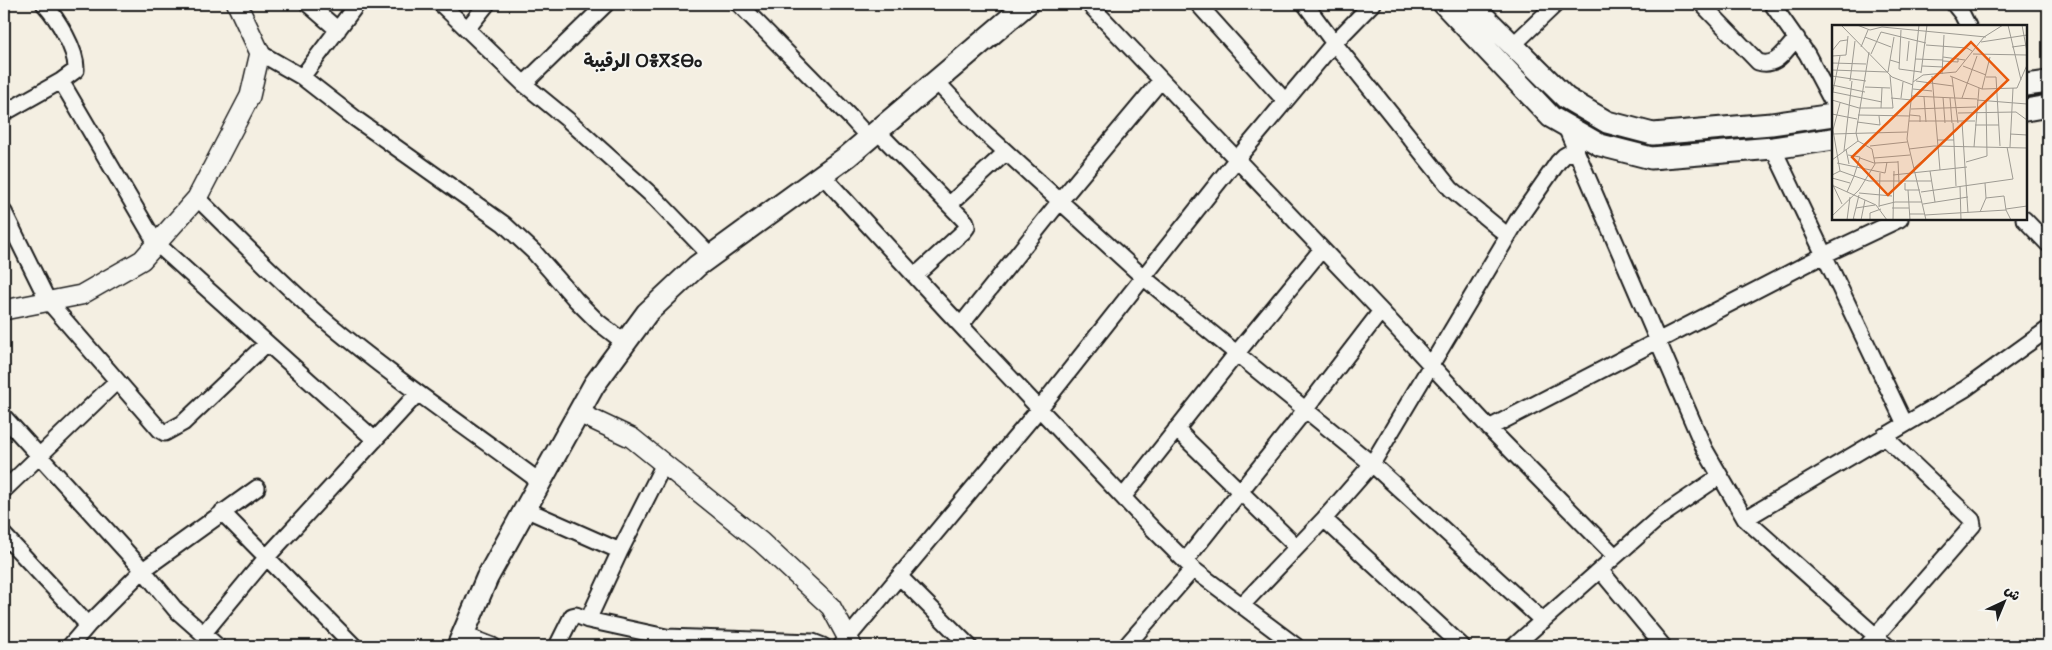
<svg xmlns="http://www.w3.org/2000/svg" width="2052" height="650" font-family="'Balsamiq Sans','Playpen Sans Arabic','Noto Sans Tifinagh',sans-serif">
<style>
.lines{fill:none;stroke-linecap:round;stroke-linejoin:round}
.minor-casing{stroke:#1c1c1c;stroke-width:19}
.tertiary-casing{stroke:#1c1c1c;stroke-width:22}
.secondary-casing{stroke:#1c1c1c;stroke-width:25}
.minor{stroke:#f6f6f2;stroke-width:15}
.tertiary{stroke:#f6f6f2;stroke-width:19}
.secondary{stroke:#f6f6f2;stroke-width:21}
.labels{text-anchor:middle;stroke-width:4;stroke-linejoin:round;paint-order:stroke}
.district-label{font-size:18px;font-weight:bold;fill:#1c1c1c;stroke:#f6f6f2}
.inset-road{fill:none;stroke:#9e9b93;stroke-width:1}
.view{fill:#e8590c;fill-opacity:0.15;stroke:#e8590c;stroke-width:2.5}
.inset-edge{fill:none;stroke:#1c1c1c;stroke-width:2.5}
</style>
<rect width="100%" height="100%" fill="#f4efe2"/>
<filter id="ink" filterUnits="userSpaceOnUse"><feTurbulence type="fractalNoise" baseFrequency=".02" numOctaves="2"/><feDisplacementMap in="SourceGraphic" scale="10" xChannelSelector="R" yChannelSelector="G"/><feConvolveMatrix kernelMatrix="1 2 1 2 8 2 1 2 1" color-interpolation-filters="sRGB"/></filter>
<g filter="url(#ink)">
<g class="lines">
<!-- minor casing -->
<g class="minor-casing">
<path id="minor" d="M308 4 338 30
M441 4 524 84 568 120 656 199 711 256
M739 4 851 118 869 138
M1089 4 1381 311 1494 433 1615 556
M1198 4 1285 101
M1305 4 1334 43 1451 189 1508 236
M1702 4 1758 62C1777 68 1784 51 1797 38
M1772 4 1807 54 1833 103
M1954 4 1962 14 1968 26
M467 29 487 4
M1512 46 1556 4
M260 53 302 77 356 119 504 224 534 252 576 300 598 322 625 343
M302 77 357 4
M61 81 156 243 375 440
M936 81 982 130 1143 277 1372 464 1543 621
M524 84 606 4
M4 113 61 81 76 70C77 50 57 18 44 4
M1565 125 1704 448 1745 519 1887 646
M877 131 966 222 967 227 964 231 915 276
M1773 148 1905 424
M822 175 948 312 1152 528 1193 569 1296 646
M197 198C240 240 282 284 328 323 396 380 469 429 540 482
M950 204 1006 152
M4 212 48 301 160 430 165 433 183 423 266 344
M2024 219 2048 244
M961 325 1060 201 1161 80
M4 417 143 570 175 609 217 646
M1489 428 1824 255 1900 219
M1176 429 1297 547
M4 490 117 381
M1123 497 1236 354 1322 249
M525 509 620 551
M222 512 354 646
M1324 519 1462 646
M1745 519 1965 389 2048 329
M4 535 88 625
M1185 561 1305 410 1381 311
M1600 570 1663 646
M900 577 969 646
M1242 605 1324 519 1372 464 1517 221 1558 162 1564 156 1576 149
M588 620 620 551 664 464
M203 634 266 558 417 394
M462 634 493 646
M70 646 88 625 143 570 257 488
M557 646 572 616 576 615 588 620 666 637 813 642 823 646
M841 646 1040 408 1236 160 1334 43 1372 4
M1126 646 1193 569
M1514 646 1661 516 1720 476
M1867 646 1973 525 1972 520 1884 436"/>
</g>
<!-- tertiary casing -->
<g class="tertiary-casing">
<path id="tertiary" d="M4 310 81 295 142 260 197 198 250 96 260 53 237 4
M579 413 632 438 761 542 831 607 852 646"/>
</g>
<!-- secondary casing -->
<g class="secondary-casing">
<path id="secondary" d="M1444 4 1551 117 1600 145 1651 158 1773 148 1833 139
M1471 4 1566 98 1607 122 1653 134 1771 124 1833 115
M2026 85 2048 82
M2026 110 2048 106
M458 646 487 578 594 385 647 313 697 266 848 156 1027 4"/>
</g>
<!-- minor -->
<use href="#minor" class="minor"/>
<!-- tertiary -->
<use href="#tertiary" class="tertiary"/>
<!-- secondary -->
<use href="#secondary" class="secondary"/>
</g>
</g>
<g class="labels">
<!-- district labels -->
<g class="district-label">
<text x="643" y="67">الرقيبة ⵔⴻⴳⵉⴱⴰ</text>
</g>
</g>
<!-- overview -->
<g transform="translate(1832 25)">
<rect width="195" height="195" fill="#f4efe2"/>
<path class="inset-road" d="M9 0 60 52 81 60M25 0 38 5 50 2 154 12M176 0 189 55M190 0 195 27M69 5 67 44 89 47M49 7 94 18M33 12 59 22M62 12 58 35 68 38M149 17 195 10M94 20 135 23 140 26M29 22 36 5M180 22 195 20M0 26 8 16 15 15M39 29 49 7M141 29 195 30M0 31 14 30 16 11M111 32 133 35M83 34 111 35M75 36 77 16M111 36 126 37V33M0 38 34 39M90 41 111 42M131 41 154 50M0 45 56 47 58 35M89 48 95 0M110 49 112 10M0 51 34 56M100 51 108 145M118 51 150 64 185 63 195 40M120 52 126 98M154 52H164L168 121M18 56 23 16M84 56 121 61M81 57 87 0M0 60 33 67M33 62 58 63M81 64 100 66M150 64 158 32M1 67 50 77M0 71 8 31M80 71 145 74M92 72 94 97M111 72 113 98M59 73 80 75M69 73 71 57M118 73 120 98M130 73 145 31M0 75 27 83M145 75 195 79M8 78 1 105 8 146M27 83H61L58 50M49 83 50 63M79 84 144 82M126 88 184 87 195 95M0 89 25 94M26 90 78 91M78 90 88 91V97M77 96H143M25 97 48 100 47 91M130 97 136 188M121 98 124 161M143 100H167M0 109 75 107M178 109 195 110M105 115H122M38 121 75 117M142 122 147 63M178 122 181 63M14 124 17 139M77 124 102 121 195 123M12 126 20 56M28 133 42 138 66 137M42 133 78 130M0 135 26 116M66 136 67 158M134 137 155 131 154 76M5 138 53 148 55 137M82 143 105 123M98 146 103 177M0 150 8 146 22 151 28 132 16 130M61 150 135 142M0 153 18 158M0 158 10 179M73 158V165H88M2 161 44 180 55 195M128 161 129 195M76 165 78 195M15 167 22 151 37 156H99M89 167 181 154 175 122M27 168 60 171M154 173 172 171 174 185M91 179 136 172M47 181 63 177H90M47 182 48 148M24 183 43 180M60 183H77M174 184 195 181M148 187 154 173 153 158M77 189H93M93 190 174 185 179 195M0 191 27 165 43 139 40 124 26 116 24 108 37 27M21 194 29 195 33 175M15 195 18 172M21 195 27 170M38 195V188L49 184M61 195 62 146M94 195 75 114 81 57 91 50 124 47 152 12 171 0"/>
<path class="view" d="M139 17 176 55 56 170 20 132Z"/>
<rect width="195" height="195" class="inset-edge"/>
</g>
<!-- margin -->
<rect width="2052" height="650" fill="none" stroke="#f6f6f2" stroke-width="20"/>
<rect x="10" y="10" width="2032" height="630" fill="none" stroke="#1c1c1c" stroke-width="2" filter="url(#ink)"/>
<!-- north arrow -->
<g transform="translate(2004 602) rotate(44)" stroke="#f6f6f2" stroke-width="4" paint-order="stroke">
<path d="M0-4L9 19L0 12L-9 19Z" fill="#1c1c1c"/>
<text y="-8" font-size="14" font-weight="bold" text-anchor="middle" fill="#1c1c1c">ش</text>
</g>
</svg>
